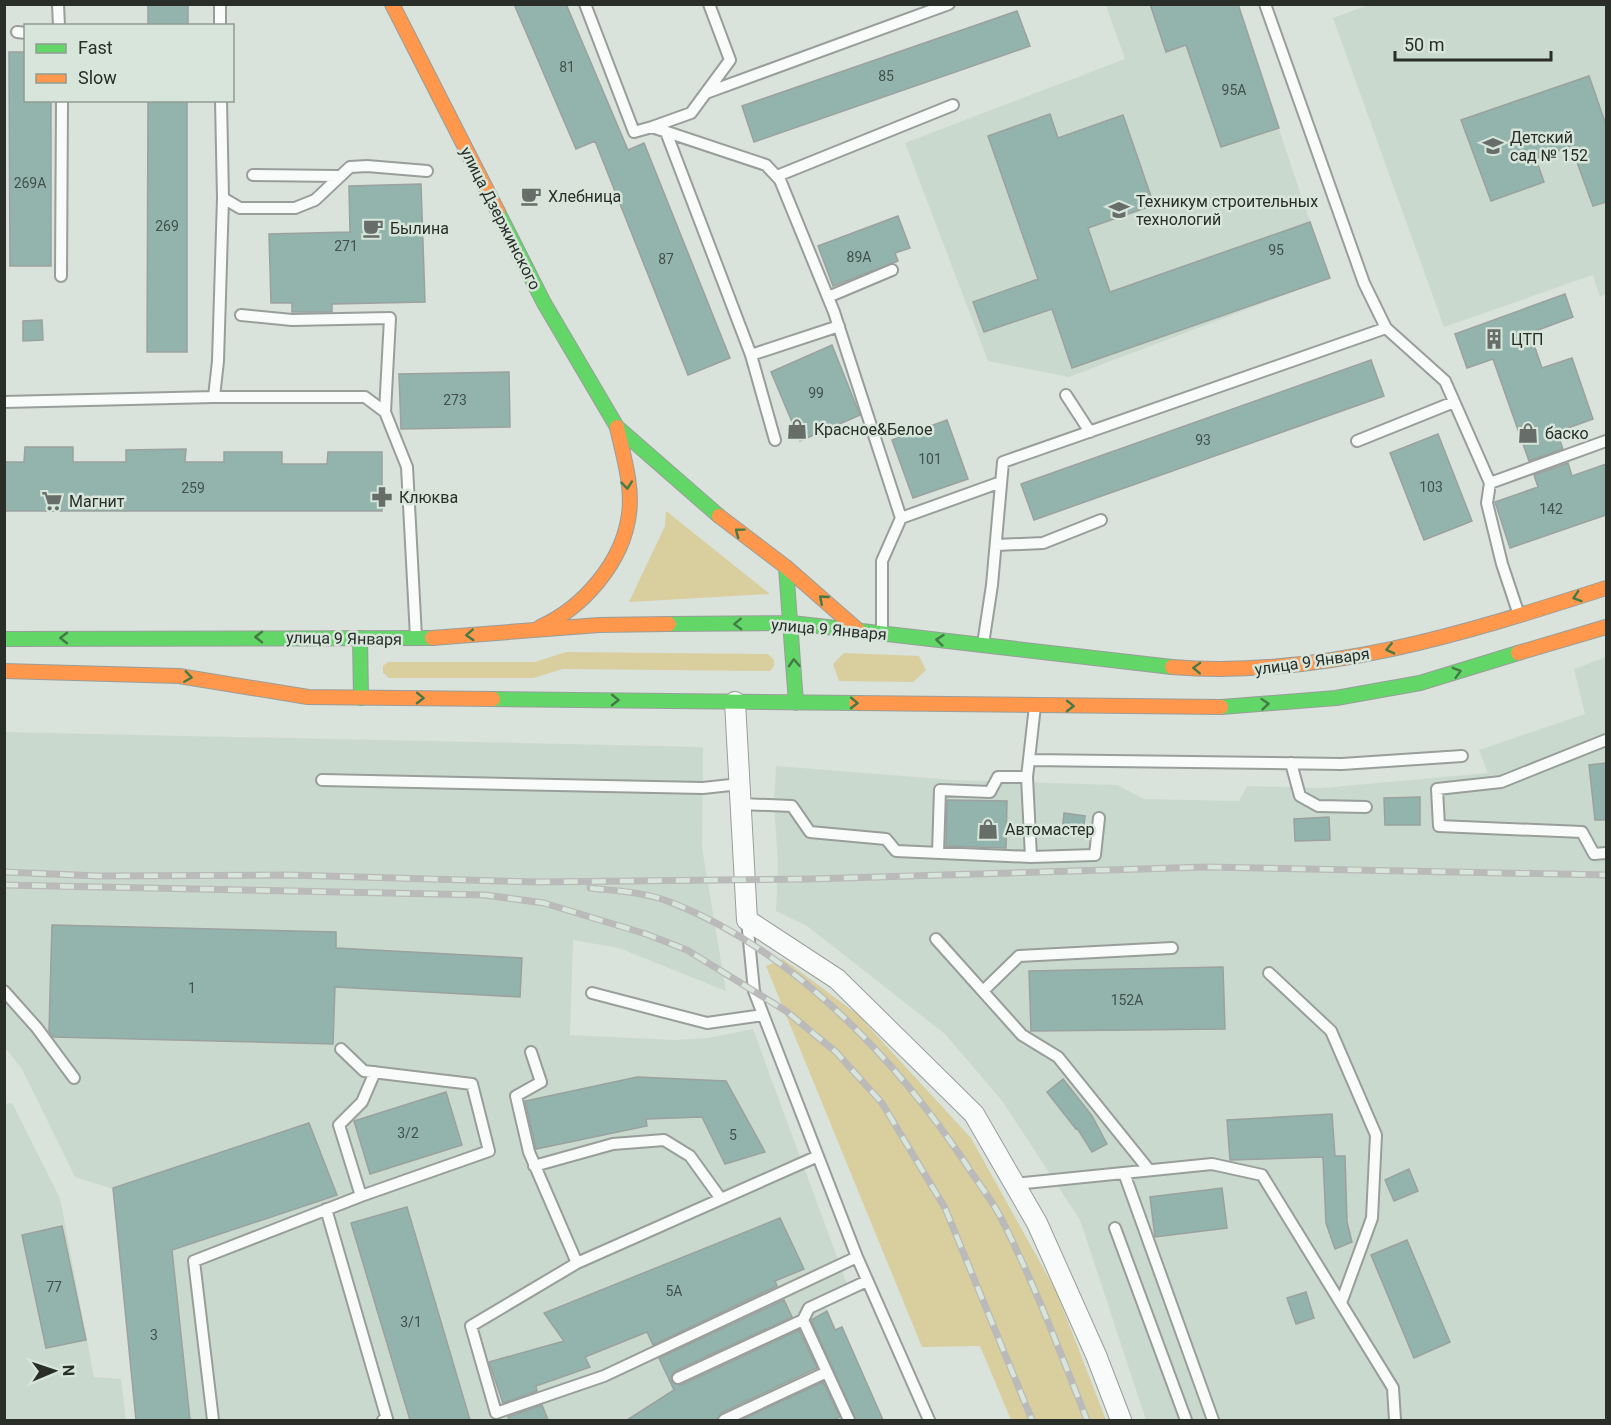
<svg xmlns="http://www.w3.org/2000/svg" width="1611" height="1425" font-family="Roboto,sans-serif">
<style>
.built{fill:#cad9cd}
.green{fill:#d9ce9e}
.building{fill:#92b4ad;stroke:#9ba19e;stroke-width:1.5}
.lines{fill:none;stroke-linecap:round;stroke-linejoin:round}
.lane-casing{stroke:#989e99;stroke-width:14}
.street-casing{stroke:#989e99;stroke-width:22}
.fast-casing{stroke:#989e99;stroke-width:16}
.slow-casing{stroke:#989e99;stroke-width:16}
.lane{stroke:#f9fbfa;stroke-width:10}
.street{stroke:#f9fbfa;stroke-width:20}
.fast{stroke:#63d668;stroke-width:14}
.slow{stroke:#ff974d;stroke-width:14}
.rail-casing{stroke:#b9bab9;stroke-width:7}
.rail{stroke:#d7e5da;stroke-width:4.5;stroke-dasharray:14;stroke-linecap:butt}
.oneway{stroke:#437a45}
.labels{text-anchor:middle;stroke-width:5;stroke-linejoin:round;paint-order:stroke}
.number-label{font-size:14px;fill:#43504a}
.poi-label{font-size:16px;fill:#292e29;stroke:#d7e5da;text-anchor:start}
.street-label{font-size:16px;fill:#292e29;stroke:#d7e5da}
</style>
<rect width="100%" height="100%" fill="#dae2dc"/>
<!-- built -->
<path class="built" d="M1371 4 1606 5V294L1600 297 1593 275 1444 327 1333 18Z
M1106 5H1237L1329 278 1069 377 988 361 905 143 1125 59Z
M1606 657V1420H1146L1080 1220 1003 1102 945 1034 807 926 776 911 778 863 774 804 776 766 954 780 1117 785 1144 799 1239 801 1247 786 1322 788 1488 773 1479 750 1585 714 1574 669Z
M4 732 703 747 702 848 726 991 619 948 573 940 570 1035 675 1040 708 1038 753 1029 847 1284 821 1297 879 1420H470L407 1208 352 1224 410 1420H136L113 1189 75 1177 22 1069 5 1048Z
M12 1103 60 1198 94 1377 121 1379 126 1420H5L4 1104Z"/>
<!-- green -->
<path class="green" d="M666 511 770 594 629 602 665 526Z
M566 652 768 654 774 660V666L770 671 563 669 533 678H389L383 673V666L388 662H535Z
M844 653 919 656 926 670 913 682 839 681 833 664Z
M783 959 857 1014 971 1138 1056 1291 1106 1420H1011L980 1346 922 1347 766 966Z"/>
<!-- building -->
<path class="building" d="M148 4H188V26H148Z
M514 4H566L628 150 644 143 730 358 688 375 595 141 576 149Z
M1150 4H1238L1279 128 1221 147 1186 45 1166 52Z
M1017 11 1030 46 754 142 742 106Z
M9 52H26V100H51V266H10Z
M1589 76 1606 125V202L1593 206 1571 146 1536 159 1544 182 1491 201 1461 120Z
M148 100H187V352H147Z
M1050 114 1058 138 1123 115 1154 205 1088 228 1110 292 1310 222 1330 278 1072 368 1052 309 984 332 973 302 1038 279 988 136Z
M421 184 425 302 332 304V312H292V303H271L269 234 350 232 349 186Z
M898 216 910 248 895 253 898 261 833 286 818 246Z
M1565 294 1573 317 1530 333 1542 368 1572 358 1593 419 1557 432 1563 449 1529 461 1493 359 1467 368 1455 334Z
M42 320 43 340 23 341V321Z
M832 345 860 415 800 441 771 372Z
M1371 360 1384 396 1034 520 1021 484Z
M509 372 510 427 401 429 399 374Z
M947 420 968 479 913 498 892 440Z
M1438 434 1472 521 1424 540 1390 453Z
M25 447H73V462H126V450L186 449 185 462H224V452H282V464H327L328 452H382V511H4V462H24Z
M1568 463 1572 476 1606 464V515L1510 548 1495 502 1538 487 1534 475Z
M1606 763V820H1595L1589 765Z
M1420 797V825H1385L1384 798Z
M947 800 1007 801 1006 848 946 846Z
M1064 813 1085 816 1083 835 1062 833Z
M1329 817 1330 840 1295 841 1294 819Z
M52 925 336 932V948L522 958 520 997 335 987 333 1044 53 1037 49 1031Z
M1223 967 1225 1029 1031 1031 1029 971Z
M637 1077 726 1081 765 1152 725 1164 702 1117 646 1119 647 1126 536 1149 525 1101Z
M1063 1079 1092 1116 1107 1144 1092 1152 1077 1128 1076 1129 1047 1092Z
M446 1092 462 1145 370 1174 354 1121Z
M1332 1114 1335 1156H1345L1347 1222 1352 1242 1335 1249 1326 1223 1323 1157 1230 1160 1227 1120Z
M309 1123 337 1195 172 1250 190 1420H136L113 1188Z
M1409 1169 1418 1191 1394 1201 1385 1180Z
M1222 1188 1227 1228 1155 1237 1150 1197Z
M407 1207 470 1420H410L351 1223Z
M780 1218 804 1269 775 1281 777 1286 653 1345 647 1332 585 1357 590 1367 536 1386 537 1391 503 1403 489 1362 564 1341 544 1313Z
M62 1226 86 1340 46 1348 22 1235Z
M1407 1240 1450 1342 1414 1358 1371 1255Z
M1306 1292 1314 1318 1296 1324 1287 1298Z
M784 1300 792 1317 675 1371 671 1377 672 1382 681 1385 799 1330 817 1368 721 1413 717 1420H627L674 1390 659 1358Z
M827 1311 835 1330 842 1327 883 1420H856L811 1320Z
M823 1382 840 1417 834 1420H741Z
M542 1405 548 1420H509L508 1417Z"/>
<g class="lines">
<!-- lane casing -->
<g class="lane-casing">
<path id="lane" d="M58 4 59 26
M220 4V26
M585 4 634 132 652 127
M709 4 730 60 691 113 652 127 766 165 780 180 834 312 901 518 882 561V634
M1265 4 1364 283 1386 328
M17 32 26 33
M706 93 949 4
M221 100 223 198 240 208H295L315 200 350 167 367 166 427 171
M666 132 751 355 839 326
M253 175 338 176
M777 176 953 105
M61 276 62 100
M828 297 892 270
M241 315 292 320 390 318 385 412
M751 355 775 440
M1066 395 1090 432
M214 397 218 361 223 198
M4 402 214 397H365L385 412 407 467 416 637
M1357 441 1454 402
M1490 483 1606 441
M901 518 1001 482
M996 545 1043 543 1101 520
M983 644 992 585 1003 462 1386 328 1445 381 1490 483 1487 503 1502 564 1519 615
M1606 740 1501 782 1437 789 1439 826 1582 832 1594 854 1606 853
M1029 760 1342 764 1462 756
M1291 763 1300 796 1318 806 1366 807
M1027 777 1031 857
M322 780 703 788 740 784
M741 804 792 806 810 832 886 839 896 851 1031 857 1095 855 1099 818
M938 853 940 790 990 792 998 777H1027L1035 706
M747 920 754 991 857 1257 929 1420
M936 939 1022 1035 1058 1057 1149 1170
M1269 973 1331 1031 1376 1135 1372 1218 1341 1303
M4 991 37 1028 74 1078
M983 991 1019 956 1172 948
M592 993 707 1023 763 1015
M531 1052 541 1082 516 1096 529 1152 577 1263
M818 1156 577 1263 471 1326 496 1413 604 1376 857 1257
M534 1166 613 1144 664 1140 690 1156 721 1199
M1124 1173 1213 1420
M1015 1184 1212 1164 1262 1175 1393 1388 1395 1420
M361 1196 339 1125 362 1102 375 1072
M326 1209 387 1419 383 1420
M1115 1228 1186 1420
M678 1378 803 1320
M213 1420 194 1261 361 1196 489 1151 472 1084 364 1071 341 1049
M724 1420 827 1372
M849 1420 803 1320 809 1308 867 1281"/>
</g>
<!-- street casing -->
<g class="street-casing">
<path id="street" d="M735 702 747 920 837 979 974 1114 1037 1223 1096 1355 1121 1420"/>
</g>
<!-- fast casing -->
<g class="fast-casing">
<path id="fast" d="M498 212 544 303 617 427 719 516
M786 567 796 703
M669 624 792 623 1172 667
M360 638 361 698
M4 639 432 638
M493 699 856 703
M1221 707 1336 698 1420 683 1518 653"/>
</g>
<!-- slow casing -->
<g class="slow-casing">
<path id="slow" d="M392 4 498 212
M719 516 786 567 859 631
M540 627C583 608 623 562 629 514 633 486 623 455 617 427
M432 638 599 625 669 624
M1518 653 1606 627
M1172 667C1321 679 1466 633 1606 588
M4 671 179 676 308 697 493 699
M856 703 1221 707"/>
</g>
<!-- lane -->
<use href="#lane" class="lane"/>
<!-- street -->
<use href="#street" class="street"/>
<!-- fast -->
<use href="#fast" class="fast"/>
<!-- slow -->
<use href="#slow" class="slow"/>
<!-- rail casing -->
<g class="rail-casing">
<path id="rail" d="M4 872 99 876 289 875 536 882 810 879 1206 867 1606 875
M4 885 485 895 544 903 646 934 687 950 786 1011 836 1052 882 1103 945 1208 1032 1420
M590 888C616 891 645 892 670 902 792 949 897 1060 968 1167 978 1183 991 1199 1000 1216 1034 1282 1060 1352 1087 1420"/>
</g>
<!-- rail -->
<use href="#rail" class="rail"/>
</g>
<!-- one-way arrows -->
<defs><path id="oneway-chevron" d="M-2-3.5L2.5 0L-2 3.5" fill="none" stroke-width="1.6" stroke-linecap="round" stroke-linejoin="round" transform="scale(1.5)"/></defs>
<g class="oneway">
<use href="#oneway-chevron" transform="translate(627 485) rotate(84)"/>
<use href="#oneway-chevron" transform="translate(739 532) rotate(-143)"/>
<use href="#oneway-chevron" transform="translate(1577 597) rotate(162)"/>
<use href="#oneway-chevron" transform="translate(823 599) rotate(-139)"/>
<use href="#oneway-chevron" transform="translate(738 624) rotate(178)"/>
<use href="#oneway-chevron" transform="translate(470 635) rotate(177)"/>
<use href="#oneway-chevron" transform="translate(259 637) rotate(180)"/>
<use href="#oneway-chevron" transform="translate(64 638) rotate(180)"/>
<use href="#oneway-chevron" transform="translate(940 640) rotate(-174)"/>
<use href="#oneway-chevron" transform="translate(1390 649) rotate(167)"/>
<use href="#oneway-chevron" transform="translate(794 663) rotate(-93)"/>
<use href="#oneway-chevron" transform="translate(1197 668) rotate(-178)"/>
<use href="#oneway-chevron" transform="translate(1457 672) rotate(-16)"/>
<use href="#oneway-chevron" transform="translate(188 677) rotate(8)"/>
<use href="#oneway-chevron" transform="translate(420 698) rotate(1)"/>
<use href="#oneway-chevron" transform="translate(615 700) rotate(1)"/>
<use href="#oneway-chevron" transform="translate(854 703) rotate(1)"/>
<use href="#oneway-chevron" transform="translate(1265 704) rotate(-5)"/>
<use href="#oneway-chevron" transform="translate(1070 706) rotate(1)"/>
</g>
<!-- icons -->
<defs>
<g id="school-bare" transform="scale(1.62)"><path d="M0-5L7-2L0 1L-7-2ZM-4 1L0 2.5L4 1V4Q0 6-4 4Z" fill="#676d68" stroke="#d7e5da" stroke-width="2.5" paint-order="stroke"/></g>
<g id="cafe-bare" transform="scale(1.62)"><path d="M-5.5-4.5H6V0H3Q3 3.5 0 3.5H-2.5Q-5.5 3.5-5.5 0ZM3-3.2v2h1.7v-2ZM-6 4.5H4V6H-6Z" fill="#676d68" stroke="#d7e5da" stroke-width="2.5" paint-order="stroke"/></g>
<g id="university-bare" transform="scale(1.62)"><path d="M0-5L7-2L0 1L-7-2ZM-4 1L0 2.5L4 1V4Q0 6-4 4Z" fill="#676d68" stroke="#d7e5da" stroke-width="2.5" paint-order="stroke"/></g>
<g id="building-bare" transform="scale(1.62)"><path d="M-4-6H4V6H1V3H-1V6H-4ZM-2.5-4.3h1.7v1.8h-1.7ZM.8-4.3h1.7v1.8H.8ZM-2.5-1h1.7V.8h-1.7ZM.8-1h1.7V.8H.8Z" fill="#676d68" stroke="#d7e5da" stroke-width="2.5" paint-order="stroke"/></g>
<g id="shop-bare" transform="scale(1.62)"><path d="M-5-2.5h2.3a2.7 3.5 0 0 1 5.4 0H5L5.5 6h-11ZM-1.5-2.5h3a1.5 2.3 0 0 0-3 0Z" fill="#676d68" stroke="#d7e5da" stroke-width="2.5" paint-order="stroke"/></g>
<g id="pharmacy-bare" transform="scale(1.62)"><path d="M-2-6h4v4h4v4h-4v4h-4v-4h-4v-4h4Z" fill="#676d68" stroke="#d7e5da" stroke-width="2.5" paint-order="stroke"/></g>
<g id="supermarket-bare" transform="scale(1.62)"><path d="M-6-5.5h2.5l.6 2H6L4.5 2H-2.5L-4.4-4H-6ZM-1.5 3.2a1.3 1.3 0 1 0 .1 0ZM3 3.2a1.3 1.3 0 1 0 .1 0Z" fill="#676d68" stroke="#d7e5da" stroke-width="2.5" paint-order="stroke"/></g>
</defs>
<g fill-rule="evenodd">
<use href="#school-bare" x="1493" y="146"/>
<use href="#cafe-bare" x="531" y="196"/>
<use href="#university-bare" x="1119" y="210"/>
<use href="#cafe-bare" x="373" y="228"/>
<use href="#building-bare" x="1494" y="339"/>
<use href="#shop-bare" x="797" y="429"/>
<use href="#shop-bare" x="1528" y="433"/>
<use href="#pharmacy-bare" x="382" y="497"/>
<use href="#supermarket-bare" x="52" y="501"/>
<use href="#shop-bare" x="988" y="829"/>
</g>
<g class="labels">
<!-- number labels -->
<g class="number-label">
<text x="567" y="72">81</text>
<text x="886" y="81">85</text>
<text x="1234" y="95">95А</text>
<text x="30" y="188">269А</text>
<text x="167" y="231">269</text>
<text x="346" y="251">271</text>
<text x="1276" y="255">95</text>
<text x="859" y="262">89А</text>
<text x="666" y="264">87</text>
<text x="816" y="398">99</text>
<text x="455" y="405">273</text>
<text x="1203" y="445">93</text>
<text x="930" y="464">101</text>
<text x="1431" y="492">103</text>
<text x="193" y="493">259</text>
<text x="1551" y="514">142</text>
<text x="192" y="993">1</text>
<text x="1127" y="1005">152А</text>
<text x="408" y="1138">3/2</text>
<text x="733" y="1140">5</text>
<text x="54" y="1292">77</text>
<text x="674" y="1296">5А</text>
<text x="411" y="1327">3/1</text>
<text x="154" y="1340">3</text>
</g>
<!-- poi labels -->
<g class="poi-label">
<text x="1510" y="143">Детский<tspan x="1510" dy="18">сад № 152</tspan></text>
<text x="548" y="202">Хлебница</text>
<text x="1136" y="207">Техникум строительных<tspan x="1136" dy="18">технологий</tspan></text>
<text x="390" y="234">Былина</text>
<text x="1511" y="345">ЦТП</text>
<text x="814" y="435">Красное&amp;Белое</text>
<text x="1545" y="439">баско</text>
<text x="399" y="503">Клюква</text>
<text x="69" y="507">Магнит</text>
<text x="1005" y="835">Автомастер</text>
</g>
<!-- street labels -->
<g class="street-label">
<text transform="translate(501 218) rotate(63)" y="6">улица Дзержинского</text>
<text transform="translate(829 629) rotate(5)" y="6">улица 9 Января</text>
<text transform="translate(344 638) rotate(1)" y="6">улица 9 Января</text>
<text transform="translate(1312 661) rotate(-8)" y="6">улица 9 Января</text>
</g>
</g>
<!-- border -->
<rect width="1611" height="1425" fill="none" stroke="#292e29" stroke-width="12"/>
<!-- legend -->
<rect x="24" y="24" width="210" height="78" fill="#d7e5da" stroke="#919c93" stroke-width="1.5"/>
<rect x="36" y="44" width="30" height="9" fill="#63d668" stroke="#919c93" stroke-width="1.5"/>
<text x="78" y="54" font-size="18" fill="#292e29">Fast</text>
<rect x="36" y="74" width="30" height="9" fill="#ff974d" stroke="#919c93" stroke-width="1.5"/>
<text x="78" y="84" font-size="18" fill="#292e29">Slow</text>
<!-- north arrow -->
<g transform="translate(54 1371) rotate(88)" stroke="#d7e5da" stroke-width="4.5" paint-order="stroke">
<path d="M0-4.5L10 22L0 15L-10 22Z" fill="#292e29"/>
<text y="-9" font-size="16" font-weight="bold" text-anchor="middle" fill="#292e29">N</text>
</g>
<!-- scale -->
<path d="M1395 51v9h156v-9" fill="none" stroke="#292e29" stroke-width="3"/>
<text x="1404" y="51" font-size="18" fill="#292e29" stroke="#d7e5da" stroke-width="4.5" paint-order="stroke">50 m</text>
</svg>
